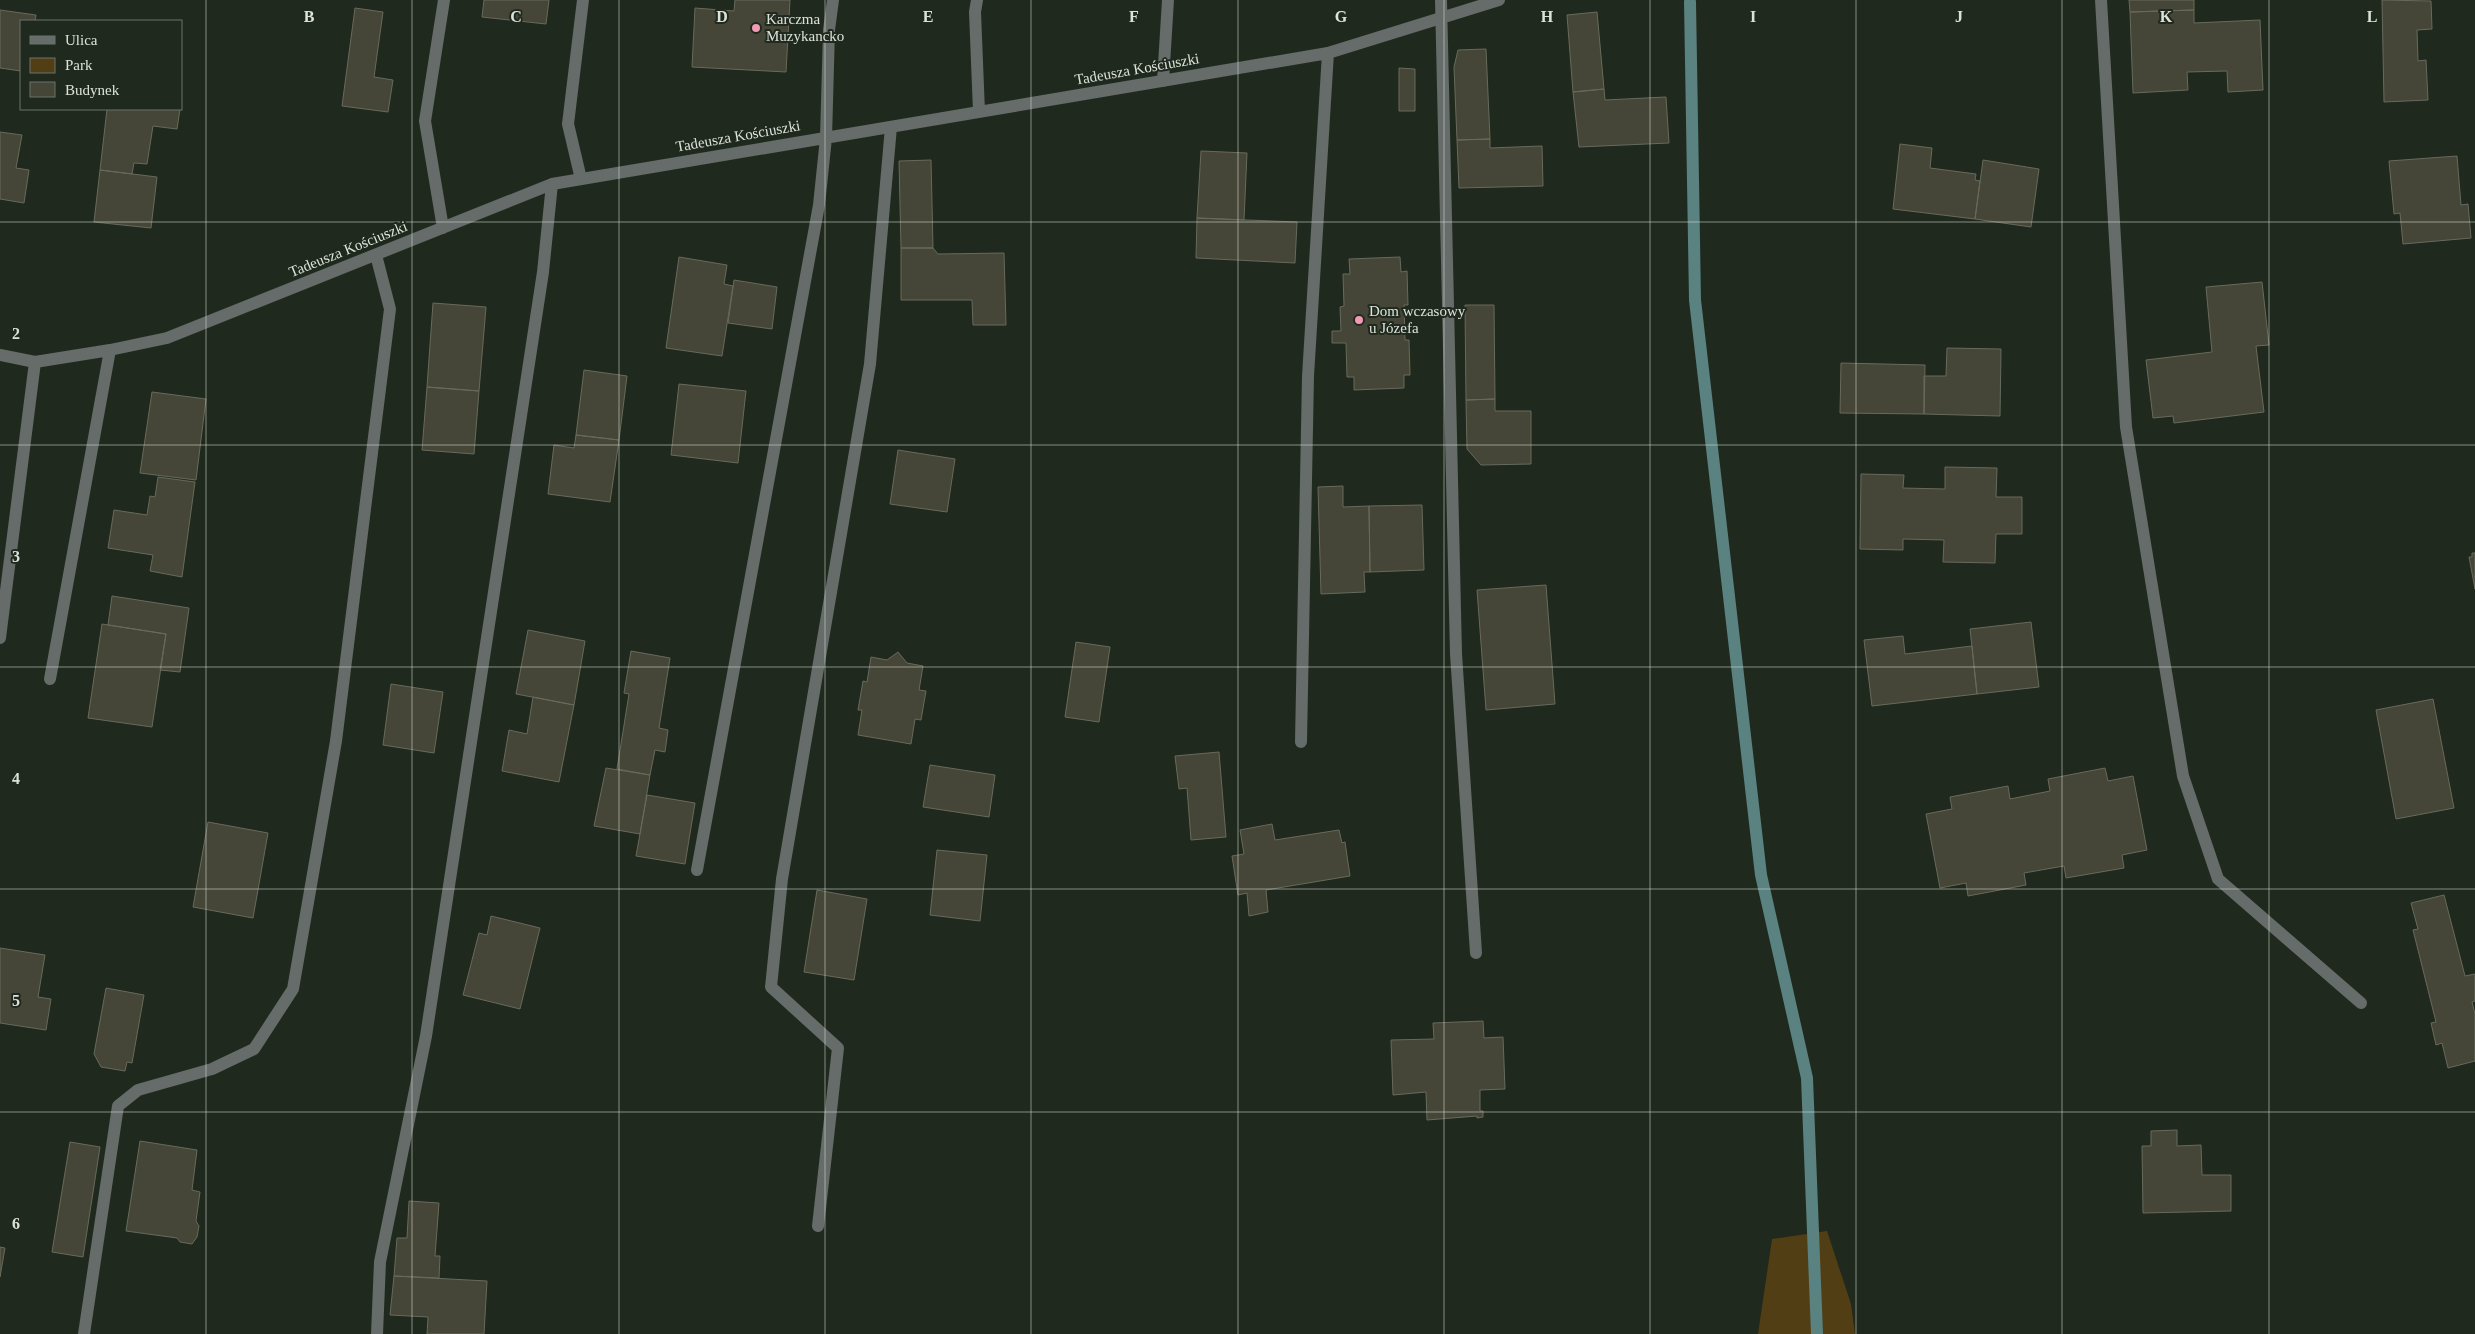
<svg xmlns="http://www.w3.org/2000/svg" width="2475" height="1334" font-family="'Times New Roman',serif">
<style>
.green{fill:#513e14}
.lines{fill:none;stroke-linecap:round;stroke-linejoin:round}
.stream{stroke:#598281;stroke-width:12}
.building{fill:#454638;stroke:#686a5b}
.minor{stroke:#656c69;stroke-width:12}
.grid{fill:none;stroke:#dce2db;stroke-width:1;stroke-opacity:0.55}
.poi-dot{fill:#f09ab5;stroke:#20291e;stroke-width:2}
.labels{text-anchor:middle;stroke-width:4;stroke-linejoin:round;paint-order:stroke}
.poi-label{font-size:15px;fill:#dce2db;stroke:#20291e;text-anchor:start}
.street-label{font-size:15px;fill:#dce2db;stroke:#20291e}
.grid-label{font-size:16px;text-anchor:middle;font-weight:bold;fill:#dce2db;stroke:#20291e;stroke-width:4;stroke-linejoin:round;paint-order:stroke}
</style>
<rect width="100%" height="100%" fill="#20291e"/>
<!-- green -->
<path class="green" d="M1827 1231 1851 1304 1855 1334H1758L1772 1239Z"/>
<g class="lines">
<!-- stream -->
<path class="stream" d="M1690 2 1695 300 1761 875 1807 1078 1817 1334"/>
</g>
<!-- building -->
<path class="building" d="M484 0H549L546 24 482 17Z
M735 0H790L786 72 692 67 695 8 734 11Z
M2129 0H2194V10L2130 12Z
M2382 0 2431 1 2432 29 2417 30 2418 61 2426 60 2428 100 2384 102Z
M355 8 383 12 374 77 393 80 388 112 342 106Z
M0 10 36 15 35 21H21V71L0 68Z
M2194 10V23L2260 20 2263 90 2228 92 2227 71 2187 72 2188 90 2133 93 2130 12Z
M1597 12 1604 89 1573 92 1567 15Z
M1486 49 1490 139 1457 140 1454 67 1458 50Z
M1399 68 1415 69V111H1399Z
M1604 89 1605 100 1666 97 1669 143 1579 147 1573 92Z
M107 109H180L177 129 153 126 147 164 134 163 132 174 100 170Z
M0 132 22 135 16 168 29 170 24 203 0 199Z
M1490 139V148L1542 146 1543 186 1459 188 1457 140Z
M1900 144 1932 148 1930 168 1976 174 1975 180 1980 181 1975 219 1893 209Z
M1201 151 1247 153 1244 220 1197 218Z
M2457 156 2461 205 2468 204 2471 238 2403 244 2400 213 2394 214 2389 161Z
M931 160 933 248H901L899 161Z
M1983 160 2039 169 2031 227 1975 219Z
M100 170 157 177 151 228 94 222Z
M1197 218 1297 222 1295 263 1196 258Z
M901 248H933L938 254 1004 253 1006 325H973L972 300H901Z
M679 257 727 265 724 284 733 286 722 356 666 348Z
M1400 257 1401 272 1407 271 1408 305H1404L1405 340H1409L1410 375H1404V388L1354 390V377H1347L1346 343H1332V331H1341L1340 307 1344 306 1343 274H1350L1349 259Z
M734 280 777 287 772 329 728 323Z
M2262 282 2269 345 2256 346 2264 412 2174 423 2173 416 2153 418 2146 360 2212 352 2206 287Z
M433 303 486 307 479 391 427 387Z
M1465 305H1494L1495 399 1466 400Z
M1947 348 2001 349 2000 416 1924 414V376H1946Z
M1841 363 1925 365 1924 414 1840 413Z
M584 370 627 376 619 440 576 435Z
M679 384 746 391 738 463 671 455Z
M427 387 479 391 474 454 422 450Z
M152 392 206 399 196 480 140 473Z
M1495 399V411H1531V464L1481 465 1467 449 1466 400Z
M576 435 619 440 610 502 548 494 554 445 574 448Z
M898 450 955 459 947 512 890 504Z
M1945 467 1997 468 1996 497H2022V534H1996L1995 563 1943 562 1944 540 1903 539V550L1860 549 1861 474 1904 475 1903 488 1945 489Z
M158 477 195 482 182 577 150 571 153 555 108 548 114 510 147 515 150 496 155 497Z
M1343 486V507L1369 506 1370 572H1364L1365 592 1321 594 1318 487Z
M1422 505 1424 570 1370 572 1369 506Z
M2472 553H2475V589L2469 557H2472Z
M1546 585 1555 704 1486 710 1477 590Z
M112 596 189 608 180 672 160 670 166 634 108 625Z
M2031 622 2039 687 1977 694 1970 629Z
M102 624 166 634 152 727 88 718Z
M528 630 585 641 574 705 516 694Z
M1903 636 1905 654 1972 646 1977 694 1872 706 1864 640Z
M1076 642 1110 647 1099 722 1065 717Z
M631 651 670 658 659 728 668 730 665 752 655 750 650 775 617 769 629 694 624 693Z
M898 652 907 663 923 666 919 690 926 691 921 720 915 719 911 744 858 735 862 710H858L863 681 867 682 871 657 887 660Z
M391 684 443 692 434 753 383 745Z
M533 697 574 705 559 782 502 771 509 730 527 734Z
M2433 699 2454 808 2396 819 2376 710Z
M1219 752 1226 837 1191 840 1187 788 1179 789 1175 756Z
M930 765 995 775 989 817 923 807Z
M606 768 650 775 640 834 594 826Z
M2105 768 2108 781 2133 776 2147 850 2122 855 2124 868 2066 878 2064 866 2024 873 2026 885 1968 896 1966 883 1940 888 1926 814 1952 809 1950 797 2008 786 2010 799 2050 791 2048 779Z
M647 795 695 803 685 864 636 856Z
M208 822 268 833 253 918 193 907Z
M1272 824 1275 840 1339 830 1342 843 1345 842 1350 876 1266 890 1268 912 1249 916 1247 893 1238 895 1232 856 1244 854 1240 830Z
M937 850 987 855 980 921 930 915Z
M817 890 867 899 854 980 804 972Z
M2444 895 2465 976 2475 974V1001L2472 1002 2475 1014V1061L2448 1068 2442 1043 2436 1045 2431 1023 2436 1022 2413 930 2418 929 2411 903Z
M491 916 540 928 520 1009 463 995 479 933 487 935Z
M0 948 45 955 38 997 51 999 46 1030 0 1023Z
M106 988 144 995 132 1063 127 1062 125 1071 101 1067 94 1054Z
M1483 1021 1484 1038 1503 1037 1505 1089 1480 1090V1111H1483V1117L1477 1118V1116L1427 1120 1426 1092 1393 1095 1391 1040 1434 1039 1433 1023Z
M2177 1130V1146L2201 1145 2202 1175H2231V1211L2143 1213 2142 1146H2151V1131Z
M140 1141 197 1150 192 1190 200 1192 196 1221 199 1226 197 1237 192 1244 180 1242 177 1238 126 1231Z
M70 1142 100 1147 83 1257 52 1252Z
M409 1201 439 1203 435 1256H440L439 1278 394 1276 397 1238H407Z
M0 1247 5 1248 0 1277Z
M394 1276 487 1281 484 1334H427L428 1317 390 1315Z"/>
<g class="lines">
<!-- minor -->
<path class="minor" d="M977 0 975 12 979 112
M1441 0 1456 654 1476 953
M2101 0 2126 427 2183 776 2218 879 2361 1003
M1163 81 1168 0
M581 179 568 124 583 0
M443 228 425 121 444 0
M0 355 35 362 110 350 167 338 552 184 1328 53 1499 0
M0 638 35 362
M50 679 110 350
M1301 742 1308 376 1328 53
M697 870 819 205 826 138 829 30 833 0
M818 1226 838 1048 771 987 782 879 870 364 891 127
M84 1334 118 1106 138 1090 212 1069 254 1049 293 989 336 741 390 309 376 255
M377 1334 380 1262 426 1036 543 272 552 184"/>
</g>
<!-- grid -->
<path class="grid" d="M206 0V1334M412 0V1334M619 0V1334M825 0V1334M1031 0V1334M1238 0V1334M1444 0V1334M1650 0V1334M1856 0V1334M2062 0V1334M2269 0V1334M0 222H2475M0 445H2475M0 667H2475M0 889H2475M0 1112H2475"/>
<!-- markers -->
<g class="poi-dot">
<circle cx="756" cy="28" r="5"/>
<circle cx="1359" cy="320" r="5"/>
</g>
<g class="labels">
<!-- poi labels -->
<g class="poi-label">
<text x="766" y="24">Karczma<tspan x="766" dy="17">Muzykancko</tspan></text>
<text x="1369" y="316">Dom wczasowy<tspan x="1369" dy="17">u Józefa</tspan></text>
</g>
<!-- street labels -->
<g class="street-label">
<text transform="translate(1137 69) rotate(-10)" y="5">Tadeusza Kościuszki</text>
<text transform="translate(738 136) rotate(-10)" y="5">Tadeusza Kościuszki</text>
<text transform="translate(348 249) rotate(-22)" y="5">Tadeusza Kościuszki</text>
</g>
</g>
<g class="grid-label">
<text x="309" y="22">B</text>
<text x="516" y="22">C</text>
<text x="722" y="22">D</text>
<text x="928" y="22">E</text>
<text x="1134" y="22">F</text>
<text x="1341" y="22">G</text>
<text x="1547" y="22">H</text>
<text x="1753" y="22">I</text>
<text x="1959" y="22">J</text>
<text x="2166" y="22">K</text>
<text x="2372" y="22">L</text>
<text x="16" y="339">2</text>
<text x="16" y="562">3</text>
<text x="16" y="784">4</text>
<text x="16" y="1006">5</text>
<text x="16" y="1229">6</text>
</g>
<!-- legend -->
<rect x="20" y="20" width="162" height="90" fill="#20291e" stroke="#6b736a"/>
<rect x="30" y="36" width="25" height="8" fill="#656c69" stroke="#6b736a"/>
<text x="65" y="45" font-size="15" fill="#dce2db">Ulica</text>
<rect x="30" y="58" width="25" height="15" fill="#513e14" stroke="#6b736a"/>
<text x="65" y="70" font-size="15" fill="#dce2db">Park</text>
<rect x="30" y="82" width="25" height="15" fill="#454638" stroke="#6b736a"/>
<text x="65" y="95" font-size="15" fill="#dce2db">Budynek</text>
</svg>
